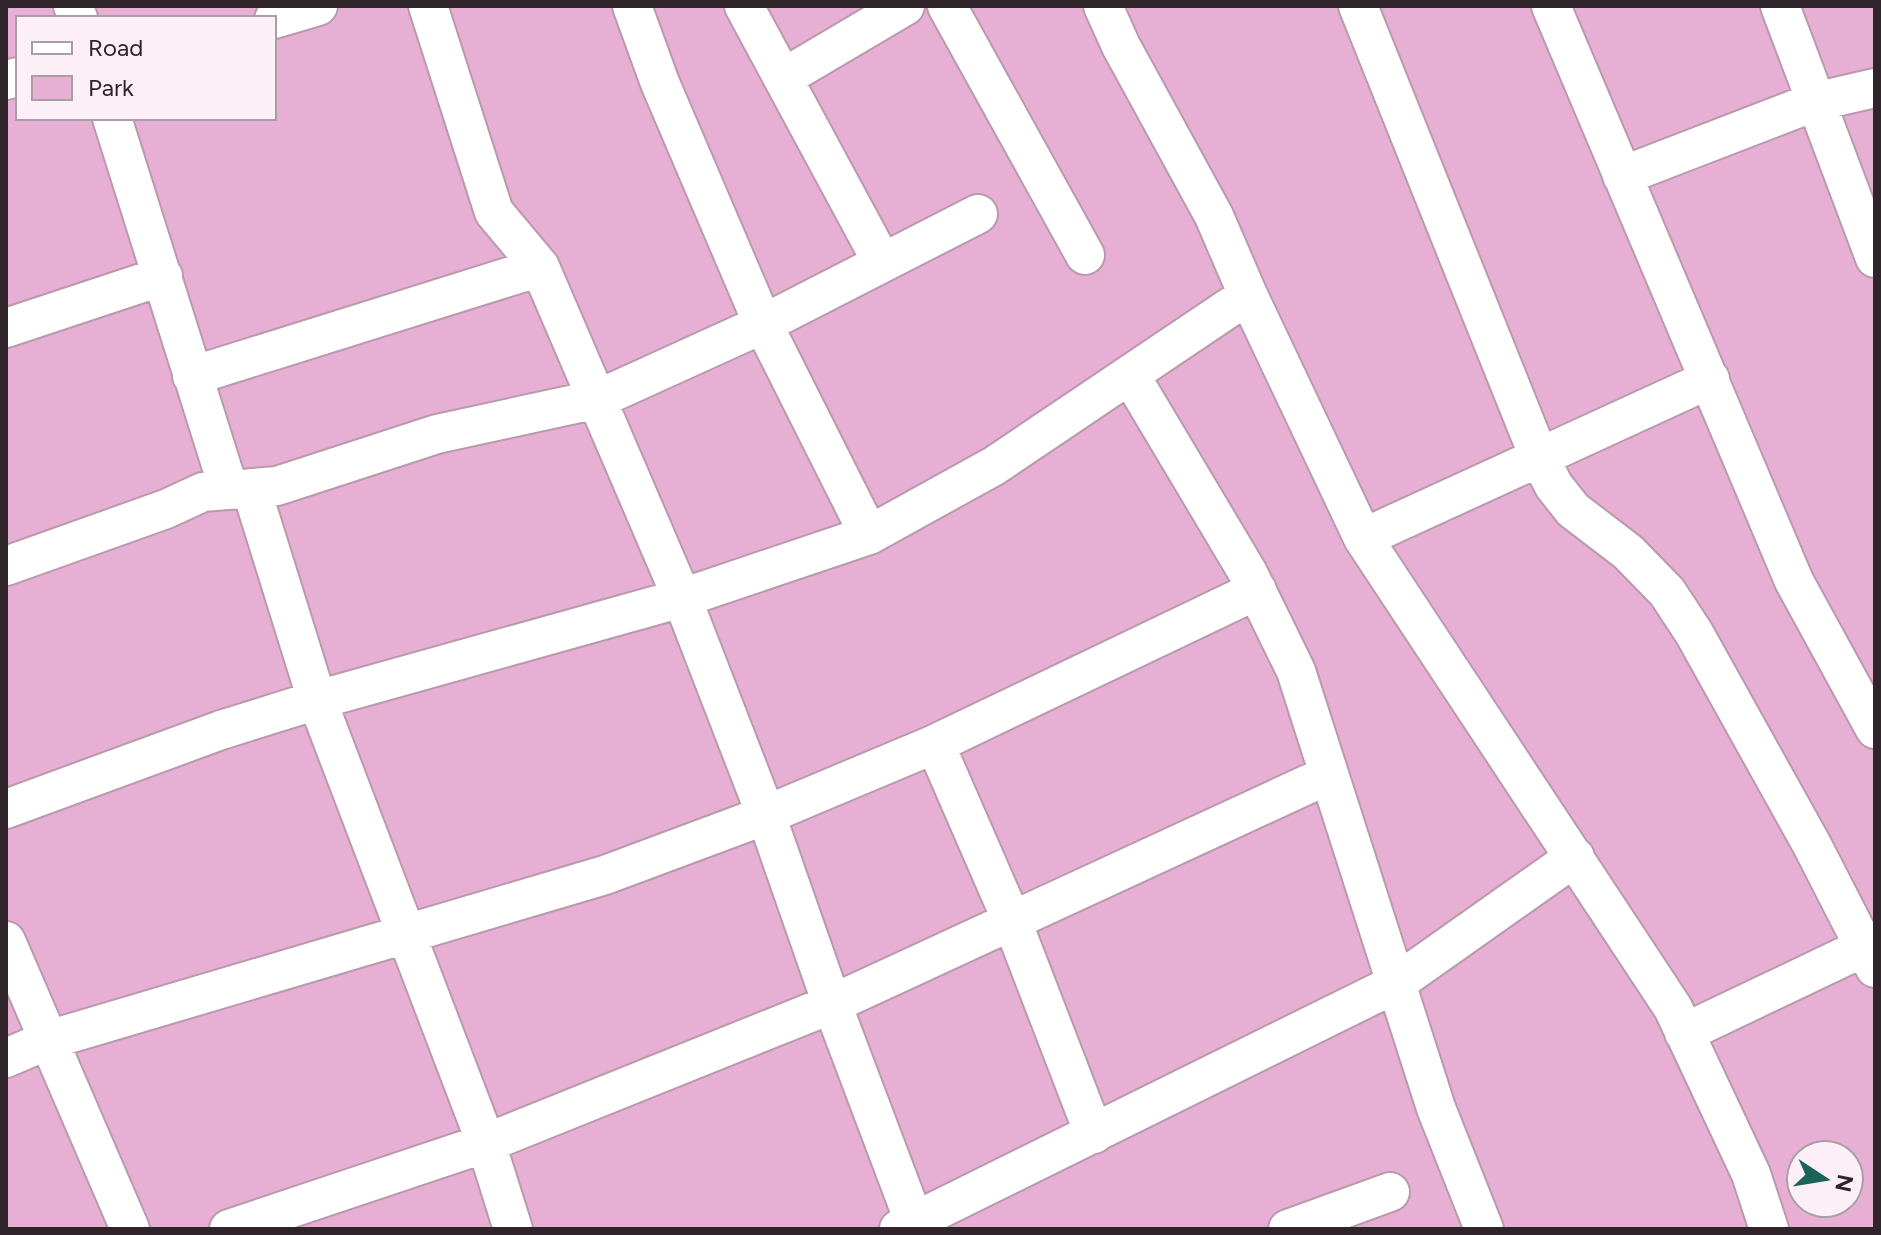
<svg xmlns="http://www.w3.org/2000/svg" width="1881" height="1235" font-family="Figtree,sans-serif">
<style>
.green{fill:#e7afd3;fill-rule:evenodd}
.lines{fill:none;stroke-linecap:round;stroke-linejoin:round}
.minor-casing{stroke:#b99aad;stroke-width:42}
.minor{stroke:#fff;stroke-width:38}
</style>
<rect width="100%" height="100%" fill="#fcdbef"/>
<!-- green -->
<path class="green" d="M6 6H1875V1229H6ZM18 18H274V118H18ZM1801 1155H1849V1203H1801Z"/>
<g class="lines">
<!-- minor casing -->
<g class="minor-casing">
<path id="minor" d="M73 6 78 18
M428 6 494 212 540 267 682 598 766 815 832 1004 917 1229
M632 6 660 83 763 324 869 535
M744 6 882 262
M947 6 1085 255
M1103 6 1121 46 1214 216 1248 295 1363 538 1673 1008 1751 1174 1769 1229
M1358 6 1539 457 1554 486 1573 510 1628 552 1667 592 1694 633 1812 845 1875 968
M1551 6 1794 581 1875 729
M1780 6 1875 258
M274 19 318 6
M783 78 905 6
M6 80 18 77
M112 118 229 490
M1622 176 1814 102 1875 88
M6 328 163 276
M1130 375 1248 573 1296 671 1436 1108 1484 1229
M192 376 540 267
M251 488 317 700 486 1143 513 1229
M1363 538 1710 379
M6 566 166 509 203 492 277 486 437 434 598 399 763 324 978 214
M935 744 1012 921 1094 1134
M6 809 221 730 317 700 682 598 869 535 994 466 1248 295
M6 941 130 1229
M1684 1033 1875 942
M6 1058 48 1040 605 875 766 815 935 744 1257 590
M229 1229 486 1143 832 1004 1328 775
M899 1229 1395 984 1575 857
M1288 1229 1390 1192"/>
</g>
<!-- minor -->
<use href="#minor" class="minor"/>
</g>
<!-- border -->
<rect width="1881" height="1235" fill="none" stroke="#30242b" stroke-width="16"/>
<!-- legend -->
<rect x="16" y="16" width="260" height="104" fill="#fceff7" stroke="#aa9ea5" stroke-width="2"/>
<rect x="32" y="42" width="40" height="12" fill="#ffffff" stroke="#aa9ea5" stroke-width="2"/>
<text x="88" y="56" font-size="24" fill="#30242b">Road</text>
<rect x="32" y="76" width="40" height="24" fill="#e7afd3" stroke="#aa9ea5" stroke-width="2"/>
<text x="88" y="96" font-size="24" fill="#30242b">Park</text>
<!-- north arrow -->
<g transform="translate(1825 1179) rotate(102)"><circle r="38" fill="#fceff7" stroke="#aa9ea5" stroke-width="2"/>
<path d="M0-6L14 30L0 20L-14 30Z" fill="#1c6357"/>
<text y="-12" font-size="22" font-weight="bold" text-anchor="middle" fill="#30242b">N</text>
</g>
</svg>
